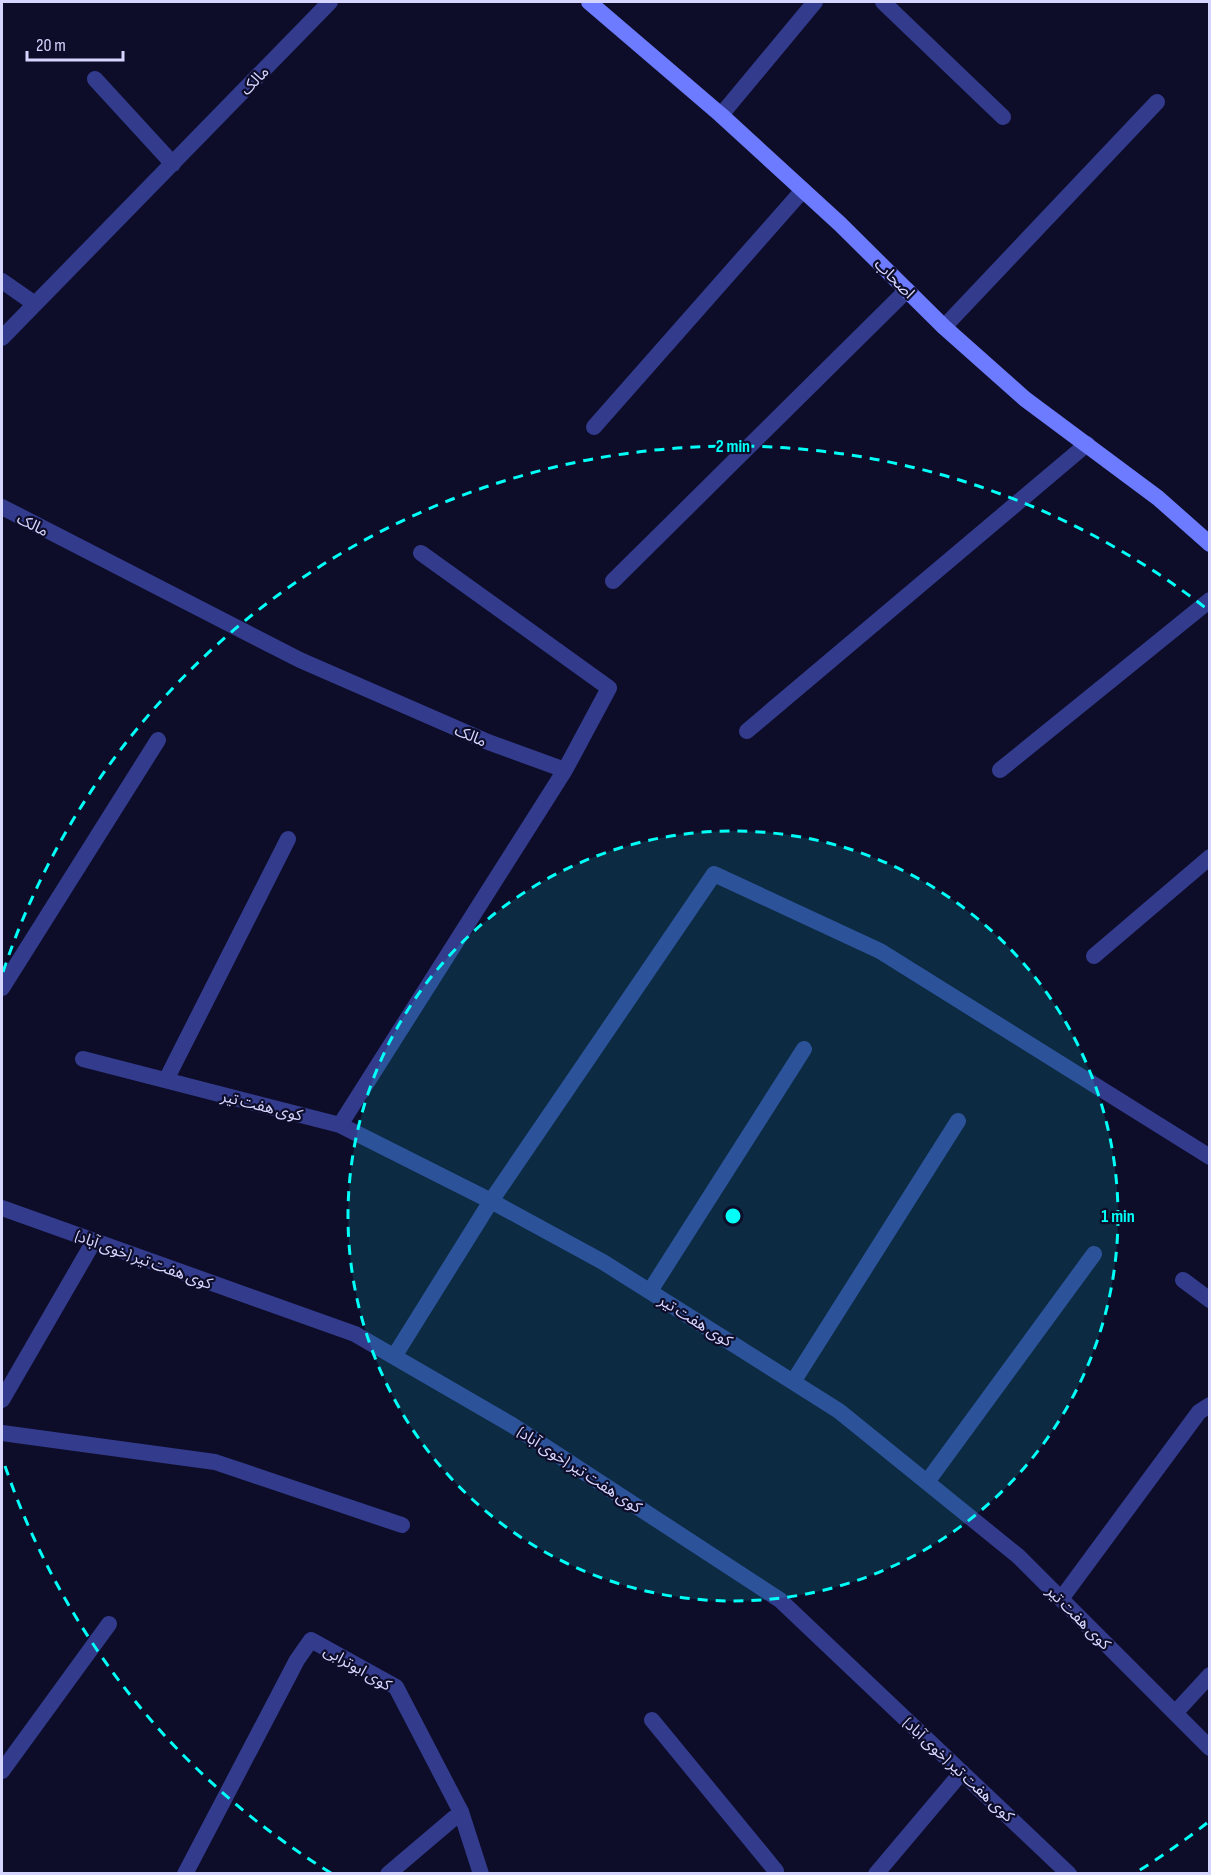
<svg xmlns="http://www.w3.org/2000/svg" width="1211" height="1875" font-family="'Sofia Sans Condensed','Noto Sans Arabic',sans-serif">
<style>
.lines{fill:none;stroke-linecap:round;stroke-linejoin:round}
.minor{stroke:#333b8d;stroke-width:16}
.secondary{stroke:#6c7bff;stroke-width:16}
.ring{fill:none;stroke:#01fff7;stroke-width:3;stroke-dasharray:10 8}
.labels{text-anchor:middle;stroke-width:4.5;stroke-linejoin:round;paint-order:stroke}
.street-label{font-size:16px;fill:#d5d5ff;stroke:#0e0d29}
.centre{fill:#01fff7;stroke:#0e0d29;stroke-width:3}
.ring-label{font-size:18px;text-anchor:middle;font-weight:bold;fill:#01fff7;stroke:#0e0d29;stroke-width:4.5;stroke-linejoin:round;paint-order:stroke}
</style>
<rect width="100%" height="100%" fill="#0e0d29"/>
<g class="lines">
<!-- minor -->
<path class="minor" d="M883 2 1003 117
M95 79 173 164
M721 115 815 2
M2 281 35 304
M944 327 1157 102
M2 338 330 2
M594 427 803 190
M2 507 300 660 488 742 565 770 340 1125
M421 553 609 688 565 770
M613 581 907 290
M747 731 1087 444
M1000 770 1210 600
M1094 956 1210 857
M2 988 158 740
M83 1059 340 1125 491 1201 603 1262 839 1411 1018 1556 1210 1748
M166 1080 288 839
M2 1208 355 1334 512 1425 780 1600 1069 1874
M1183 1280 1210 1300
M650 1291 804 1049
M395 1355 491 1201 714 874 880 951 1210 1157
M793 1382 958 1121
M2 1400 94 1241
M2 1433 215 1462 402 1525
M927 1482 1094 1254
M1061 1599 1199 1412 1210 1405
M1175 1713 1210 1675
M652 1720 776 1871 774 1874
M2 1771 109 1624
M185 1874 297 1660 311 1640 396 1687 461 1812 481 1874
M388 1874 461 1812
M876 1874 962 1772"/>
<!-- secondary -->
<path class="secondary" d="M589 2 721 115 840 224 944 327 1025 399 1158 498 1210 544"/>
</g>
<!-- distance rings -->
<circle cx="733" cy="1216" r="385" fill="#01fff7" fill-opacity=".12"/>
<g class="ring">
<circle cx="733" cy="1216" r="385"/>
<path d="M1207 1823A770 770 0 0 1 1135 1873M331 1873A770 770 0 0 1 3 1460M3 972A770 770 0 0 1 1207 609"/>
</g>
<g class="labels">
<!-- street labels -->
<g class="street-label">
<text transform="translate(254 80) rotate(-46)" y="6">مالک</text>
<text transform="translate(895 278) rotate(45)" y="6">اصحاب</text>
<text transform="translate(33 524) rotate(27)" y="6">مالک</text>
<text transform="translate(471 735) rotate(23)" y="6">مالک</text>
<text transform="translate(262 1105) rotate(14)" y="6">کوی هفت تیر</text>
<text transform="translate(144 1259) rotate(20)" y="6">کوی هفت تیر (خوی آباد)</text>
<text transform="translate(696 1320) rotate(32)" y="6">کوی هفت تیر</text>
<text transform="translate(580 1469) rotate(33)" y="6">کوی هفت تیر (خوی آباد)</text>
<text transform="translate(1079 1617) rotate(45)" y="6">کوی هفت تیر</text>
<text transform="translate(358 1667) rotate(30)" y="6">کوی ابوترابی</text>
<text transform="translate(959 1769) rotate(43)" y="6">کوی هفت تیر (خوی آباد)</text>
</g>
</g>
<circle cx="733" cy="1216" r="9" class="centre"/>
<g class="ring-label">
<text x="733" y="452">2 min</text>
<text x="1118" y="1222">1 min</text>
</g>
<!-- border -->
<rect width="1211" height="1875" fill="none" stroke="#d5d5ff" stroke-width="6"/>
<!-- scale -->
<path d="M27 51v9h96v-9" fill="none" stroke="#d5d5ff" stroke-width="3"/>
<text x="36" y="51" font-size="18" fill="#d5d5ff" stroke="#0e0d29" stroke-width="4.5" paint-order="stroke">20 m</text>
</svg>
